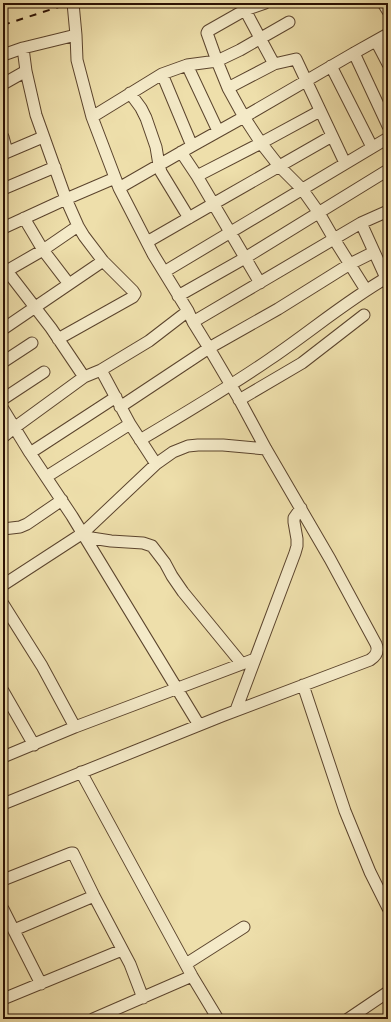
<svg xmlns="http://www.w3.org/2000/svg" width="391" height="1022" font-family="'Libre Bodoni',serif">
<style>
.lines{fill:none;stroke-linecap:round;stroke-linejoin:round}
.minor-casing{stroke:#5b442d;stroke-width:13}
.minor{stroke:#f4eac8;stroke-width:11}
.rail{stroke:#2a1003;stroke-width:2;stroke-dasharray:7 7;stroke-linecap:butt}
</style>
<rect width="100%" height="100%" fill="#eedfab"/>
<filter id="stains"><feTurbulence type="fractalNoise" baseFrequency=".005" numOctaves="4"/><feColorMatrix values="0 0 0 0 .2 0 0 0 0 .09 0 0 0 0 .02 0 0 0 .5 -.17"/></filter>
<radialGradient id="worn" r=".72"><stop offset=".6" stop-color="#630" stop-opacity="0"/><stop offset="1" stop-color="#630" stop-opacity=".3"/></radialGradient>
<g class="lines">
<!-- minor casing -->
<g class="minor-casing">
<path id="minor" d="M265 3 245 10 208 31 207 33 217 61 228 88 244 117 261 143 279 166 302 189 319 213 334 239 366 290
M383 3 388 11
M245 10 274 64
M376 41 388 64
M23 48 26 71 36 115 66 199 78 226 84 236 103 261 133 291 135 294 133 297 58 339
M354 53 388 126
M3 55 23 48 76 35
M187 65 218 131
M331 66 372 147
M162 74 192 146
M3 84 26 71
M228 88 274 64 296 59 345 163
M130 93 141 108 146 118 156 147 159 165 161 172 189 218
M92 117 162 74 187 65 217 61 240 50 289 22
M3 137 7 152
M181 152 197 176 260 283
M3 154 43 137
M197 176 261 143 320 111
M119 188 192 146 244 117 354 53 388 34
M3 189 55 167
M24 218 43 250 69 284
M361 223 386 278
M3 228 66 199 115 178
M147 242 213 204 332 136
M7 271 51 328 84 377
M164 272 388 138
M3 273 43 250 78 226
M178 296 245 258 388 170
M193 322 361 223 388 211
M3 329 103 261
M3 362 32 343
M101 370 130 424 156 464
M3 399 44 372
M239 400 302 363 364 315
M120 407 209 348 278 309 350 264 374 252
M3 409 30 453 72 516 199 725
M3 437 14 428 84 377 101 370 149 341 188 311
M140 440C184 414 228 388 270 359 310 332 346 301 388 277
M30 453 116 397
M46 477 130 424
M3 529 20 527 27 524 62 500
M85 537 111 541 143 543 152 546 165 563 172 576 183 592 242 664
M3 585 83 533 156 464 173 452 188 446 198 445H223L266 449
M3 604 42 666 75 727
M303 685 345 811 370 872 388 908
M3 691 34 745
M236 710 295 553 297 546V539L294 522V518L301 508
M3 757 75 727 255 659
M81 772 192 976 218 1019
M3 804 222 716 370 660C376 656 379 651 376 644L330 559 266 449 239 399 209 348 193 322 188 311 153 254 119 188 92 117 77 60 76 35 73 3
M3 880 71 853H73L94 896 130 964 143 998
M3 909 41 984
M14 930 94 896
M186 964 244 927
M3 999 122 950
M93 1019 192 976
M348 1019 388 992"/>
</g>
<!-- minor -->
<use href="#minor" class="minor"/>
<!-- rail -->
<path class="rail" d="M3 25 71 3"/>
</g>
<!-- margin -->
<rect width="391" height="1022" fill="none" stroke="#eedfab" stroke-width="16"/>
<rect x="4" y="4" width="383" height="1014" fill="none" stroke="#2a1003" stroke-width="2"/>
<rect x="8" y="8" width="375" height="1006" fill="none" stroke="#2a1003"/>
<rect width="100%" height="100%" filter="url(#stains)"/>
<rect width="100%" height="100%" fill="url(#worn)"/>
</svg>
